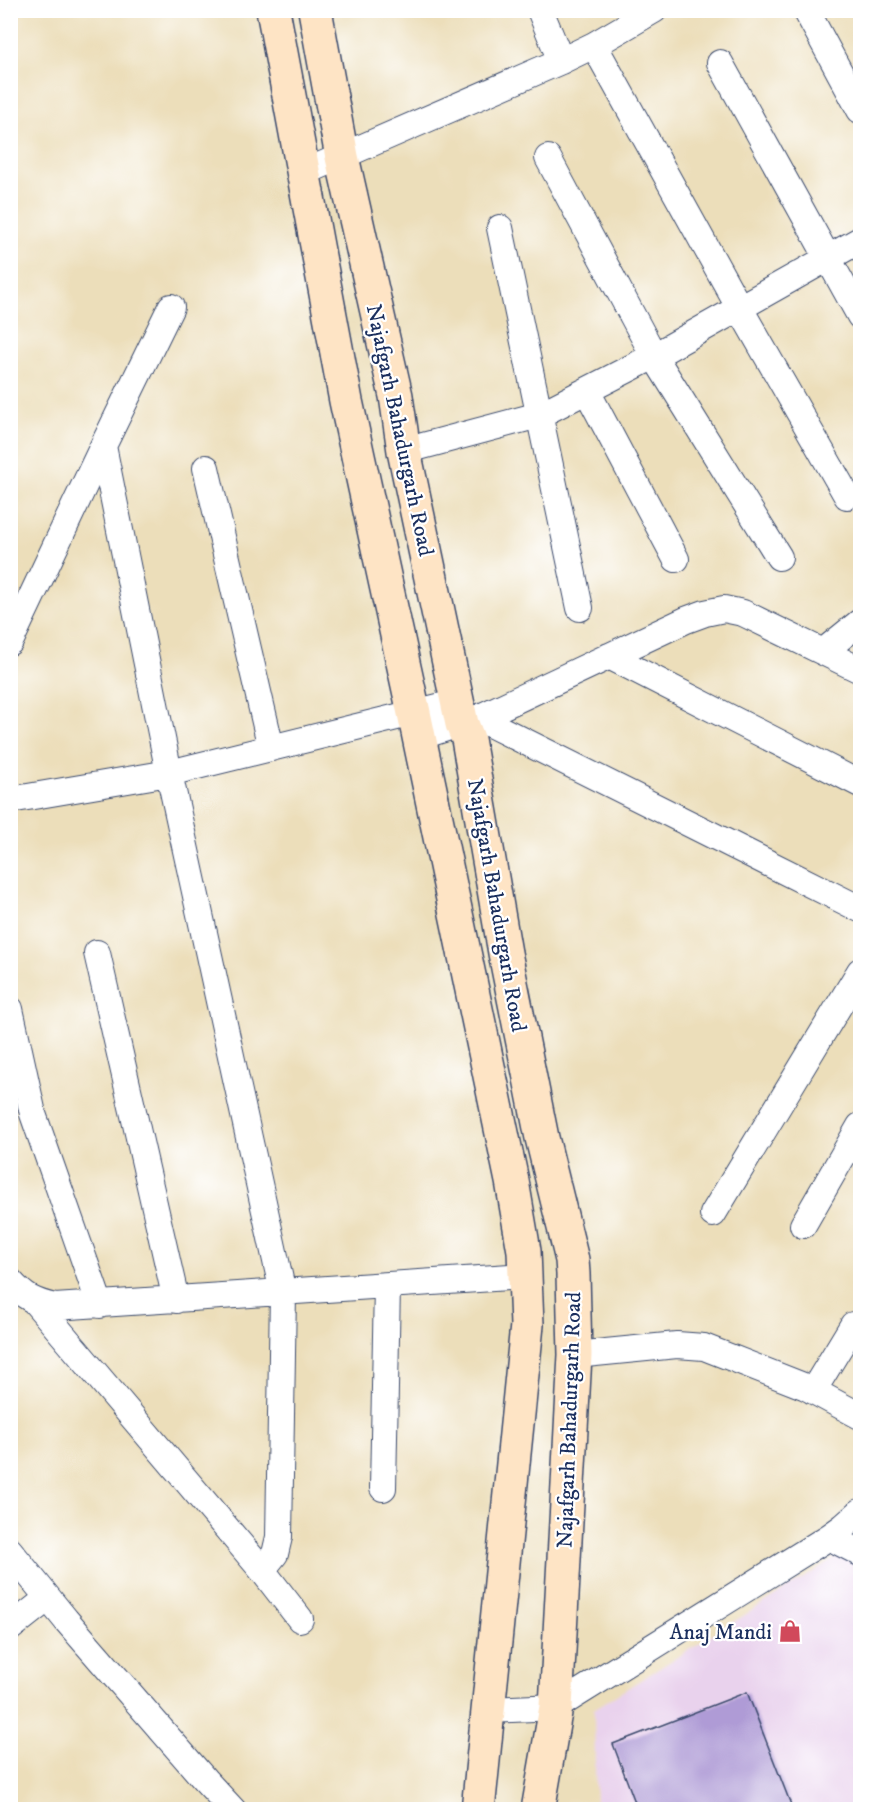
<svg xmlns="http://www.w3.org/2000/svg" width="871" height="1820" font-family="'IM FELL DW Pica',serif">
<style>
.built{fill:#e9d2ed}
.building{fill:#af9bd6}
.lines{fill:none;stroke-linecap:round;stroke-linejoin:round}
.minor-casing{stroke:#3a496c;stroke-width:28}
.secondary-casing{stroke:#3a496c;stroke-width:36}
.minor{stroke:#fff;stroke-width:26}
.secondary{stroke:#fee4c5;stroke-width:33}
.labels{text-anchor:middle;stroke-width:4.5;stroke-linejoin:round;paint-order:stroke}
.street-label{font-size:22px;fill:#1b2f5e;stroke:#fff}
.poi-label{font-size:22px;fill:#1b2f5e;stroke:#fff;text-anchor:end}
</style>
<rect width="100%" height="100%" fill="#fff"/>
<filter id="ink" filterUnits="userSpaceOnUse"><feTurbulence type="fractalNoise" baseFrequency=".0167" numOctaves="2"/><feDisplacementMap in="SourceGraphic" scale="12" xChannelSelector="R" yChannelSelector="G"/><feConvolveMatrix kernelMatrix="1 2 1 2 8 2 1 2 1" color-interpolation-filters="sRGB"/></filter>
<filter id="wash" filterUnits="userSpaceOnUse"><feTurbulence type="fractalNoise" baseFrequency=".008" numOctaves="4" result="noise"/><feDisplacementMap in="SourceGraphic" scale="24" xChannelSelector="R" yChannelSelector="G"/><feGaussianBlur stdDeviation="1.35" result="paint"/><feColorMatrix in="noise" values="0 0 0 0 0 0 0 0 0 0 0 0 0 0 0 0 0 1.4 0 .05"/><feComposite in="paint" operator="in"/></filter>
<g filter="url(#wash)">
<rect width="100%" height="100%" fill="#ecdeba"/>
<!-- built -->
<path class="built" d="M850 1549 860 1553V1809H596L594 1709Z"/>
<g id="blocks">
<!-- building -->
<path class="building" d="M747 1692 793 1810H638L613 1744Z"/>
</g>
</g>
<g filter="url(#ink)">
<use href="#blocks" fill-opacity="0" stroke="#3a496c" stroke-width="1.5"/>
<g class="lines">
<!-- minor casing -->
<g class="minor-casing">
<path id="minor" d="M540 10 561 61
M806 10 860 110
M594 45 739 307 847 496
M720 63 860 316
M548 158 654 356 779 557
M303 173 561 61 594 45 654 10
M500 228 580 608
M587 391 676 559
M103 446 169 773 283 1293 279 1537 275 1554 262 1570
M404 451 539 415 654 356 860 240
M206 468 271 748
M10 642 103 446 171 307
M824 651 860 622
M609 656 860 784
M478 718 860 909
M419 737 478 718 686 620 705 613 724 609 743 613 860 670
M10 800 169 773 458 702
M97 953 176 1300
M10 1009 33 1114 100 1305
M713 1214 860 971
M803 1225 860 1126
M10 1281C25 1298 34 1302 55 1307L525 1276
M36 1303 262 1570 300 1619
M575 1355 677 1345 704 1347 806 1387 860 1416
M813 1391 853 1325
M383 1488 387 1286
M829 1537 860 1553
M10 1551 66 1620 205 1780 233 1810
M10 1628 48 1598
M489 1710 556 1707 829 1537 843 1527 860 1512"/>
</g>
<!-- secondary casing -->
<g class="secondary-casing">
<path id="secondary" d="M273 10 346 401 414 713 512 1181 524 1251 527 1325 478 1810
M315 10 342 157 396 396 404 451 462 724 468 739 505 953 542 1138 572 1260 573 1274 575 1355 556 1707 538 1810"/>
</g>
<!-- minor -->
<use href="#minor" class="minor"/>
<!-- secondary -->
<use href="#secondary" class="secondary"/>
</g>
</g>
<!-- icons -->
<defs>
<g id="shop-bare" transform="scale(1.8)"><path d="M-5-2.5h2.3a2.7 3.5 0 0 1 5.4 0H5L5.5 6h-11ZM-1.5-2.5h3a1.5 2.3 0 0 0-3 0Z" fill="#d1495b" stroke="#fff" stroke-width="2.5" paint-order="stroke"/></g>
</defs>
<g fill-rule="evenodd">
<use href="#shop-bare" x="790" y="1631"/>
</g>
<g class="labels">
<!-- street labels -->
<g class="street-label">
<text transform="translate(401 430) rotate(78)" y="8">Najafgarh Bahadurgarh Road</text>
<text transform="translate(498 905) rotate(80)" y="8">Najafgarh Bahadurgarh Road</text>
<text transform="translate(568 1420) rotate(-88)" y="8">Najafgarh Bahadurgarh Road</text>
</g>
<!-- poi labels -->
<g class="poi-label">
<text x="772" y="1639">Anaj Mandi</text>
</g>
</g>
<!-- margin -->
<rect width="871" height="1820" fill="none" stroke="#fff" stroke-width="36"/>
</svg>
